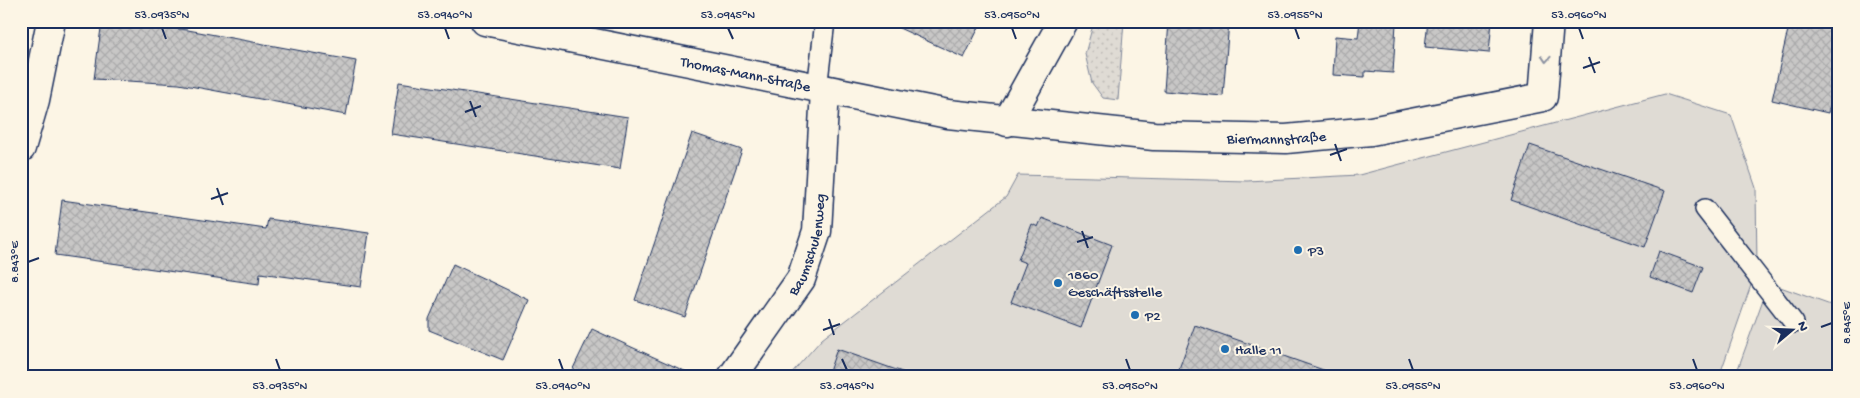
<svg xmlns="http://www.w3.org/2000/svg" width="1860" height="398" font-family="'Gochi Hand',sans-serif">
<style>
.grass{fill:url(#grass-dots);stroke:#7d8599}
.green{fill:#dfdbd4;stroke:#7d8599}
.building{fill:url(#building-cross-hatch);stroke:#1b2f5e}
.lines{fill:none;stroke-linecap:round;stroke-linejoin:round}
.service-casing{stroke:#1b2f5e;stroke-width:22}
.minor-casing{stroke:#1b2f5e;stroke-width:31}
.service{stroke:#fcf5e5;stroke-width:19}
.minor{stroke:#fcf5e5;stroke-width:28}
.oneway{stroke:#8c92a2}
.ticks{fill:none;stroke:#1b2f5e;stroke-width:2}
.poi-dot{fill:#1f6fb2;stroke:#fcf5e5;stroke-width:2}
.labels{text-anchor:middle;stroke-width:4;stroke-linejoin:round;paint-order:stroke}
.street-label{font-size:15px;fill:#1b2f5e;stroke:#fcf5e5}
.poi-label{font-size:15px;fill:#1b2f5e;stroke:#fcf5e5;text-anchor:start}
.neatline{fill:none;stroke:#1b2f5e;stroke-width:2}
.ticks-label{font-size:12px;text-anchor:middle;fill:#1b2f5e}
</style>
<defs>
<pattern id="grass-dots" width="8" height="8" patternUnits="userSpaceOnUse" patternTransform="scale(1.25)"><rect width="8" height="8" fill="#dfdbd4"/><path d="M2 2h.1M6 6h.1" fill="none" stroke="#bfbcb8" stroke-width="1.8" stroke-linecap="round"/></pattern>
<pattern id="building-cross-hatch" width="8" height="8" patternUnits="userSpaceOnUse" patternTransform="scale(1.25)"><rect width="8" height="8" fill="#c8c7c6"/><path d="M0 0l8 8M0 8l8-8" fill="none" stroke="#ababac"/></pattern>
</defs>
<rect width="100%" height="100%" fill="#fcf5e5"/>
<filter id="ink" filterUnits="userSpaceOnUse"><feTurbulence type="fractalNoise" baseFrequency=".02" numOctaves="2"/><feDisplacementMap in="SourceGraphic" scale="10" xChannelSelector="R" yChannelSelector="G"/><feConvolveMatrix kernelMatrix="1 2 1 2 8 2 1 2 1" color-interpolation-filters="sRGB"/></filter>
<g filter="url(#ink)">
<!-- grass -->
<path class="grass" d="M1094 21H1124L1118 100 1103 98 1092 83 1085 54Z"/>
<!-- green -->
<path class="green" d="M1665 94 1731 115 1756 188 1757 268 1719 377H788L822 339 1006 197 1018 175 1247 181 1359 175Z
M1769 283 1839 308V377H1735Z"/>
<!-- building -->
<path class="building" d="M102 21 188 30 356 61 346 115 179 84 94 79Z
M884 21H982L964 58Z
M1169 21H1229L1223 96 1164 91Z
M1360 21 1396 23 1393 73 1365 71V77L1333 75 1335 36 1358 38Z
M1428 21H1492L1489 53 1425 47Z
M1790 21H1839V68L1828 113 1772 100Z
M399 82 628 117 620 169 391 134Z
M692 133 742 150 685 317 635 300Z
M1530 145 1665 191 1645 247 1511 200Z
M62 200 266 229 268 219 369 233 361 287 260 273 259 284 55 255Z
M1042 218 1112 245 1081 328 1011 302 1026 263 1018 260 1032 224 1038 227Z
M1659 251 1703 267 1693 293 1650 277Z
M453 264 529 300 503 360 429 330V319Z
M1195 325 1332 373 1331 377H1176Z
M592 329 627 345 698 377H569Z
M837 349 905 373 904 377H827Z"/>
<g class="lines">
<!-- service casing -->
<g class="service-casing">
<path id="service" d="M817 89 825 21
M1705 209 1794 323"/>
</g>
<!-- minor casing -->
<g class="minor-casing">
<g id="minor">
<path id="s1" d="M485 21 948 114 1154 136 1286 139 1371 131 1543 97 1549 21"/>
<path d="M1007 122 1063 21"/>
<path d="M21 148 35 100 51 21"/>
<path id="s2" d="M732 377 801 279 817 231 825 91"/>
</g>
</g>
<!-- service -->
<use href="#service" class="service"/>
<!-- minor -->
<use href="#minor" class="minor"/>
</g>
<!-- one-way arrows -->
<defs><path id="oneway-chevron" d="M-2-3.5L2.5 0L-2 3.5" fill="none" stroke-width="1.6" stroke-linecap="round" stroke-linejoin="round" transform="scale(1.25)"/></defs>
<use class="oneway" href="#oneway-chevron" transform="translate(1546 59) rotate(94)"/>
</g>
<!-- ticks -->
<path class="ticks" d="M162 28 166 39M445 28 449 39M728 28 733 39M1012 28 1016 39M1295 28 1299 39M1579 28 1583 39M1589 57 1595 73M1583 68 1600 62M470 101 476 117M465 112 481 106M1335 144 1341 161M1330 155 1347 149M217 188 223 205M211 199 228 193M1082 231 1088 248M1077 242 1093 237M28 262 39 258M829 319 834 335M1821 327 1832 323M823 330 840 324M276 359 280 370M559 359 563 370M842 359 847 370M1126 359 1130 370M1409 359 1413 370M1693 359 1697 370"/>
<!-- markers -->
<g class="poi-dot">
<circle cx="1298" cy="250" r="5"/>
<circle cx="1058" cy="283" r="5"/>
<circle cx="1135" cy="315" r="5"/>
<circle cx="1225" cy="349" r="5"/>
</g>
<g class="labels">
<!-- street labels -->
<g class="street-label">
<text dy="5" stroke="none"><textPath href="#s1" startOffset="266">Thomas-Mann-Straße</textPath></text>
<text dy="5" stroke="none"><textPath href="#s1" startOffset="802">Biermannstraße</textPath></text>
<text dy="5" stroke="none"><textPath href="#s2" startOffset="155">Baumschulenweg</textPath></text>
</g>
<!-- poi labels -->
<g class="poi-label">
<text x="1308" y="255">P3</text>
<text x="1068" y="279">1860<tspan x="1068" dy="17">Geschäftsstelle</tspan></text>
<text x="1145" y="320">P2</text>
<text x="1235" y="354">Halle 11</text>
</g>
</g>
<!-- margin -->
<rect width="1860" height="398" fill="none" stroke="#fcf5e5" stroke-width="55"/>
<!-- north arrow -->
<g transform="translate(1792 330) rotate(71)" stroke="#fcf5e5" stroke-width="4" paint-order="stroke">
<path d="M0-4L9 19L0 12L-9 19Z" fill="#1b2f5e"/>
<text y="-8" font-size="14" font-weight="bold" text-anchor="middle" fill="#1b2f5e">N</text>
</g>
<rect x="28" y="28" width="1804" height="342" class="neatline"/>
<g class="ticks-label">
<text x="162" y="18">53.0935°N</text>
<text x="445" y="18">53.0940°N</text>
<text x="728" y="18">53.0945°N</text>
<text x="1012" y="18">53.0950°N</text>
<text x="1295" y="18">53.0955°N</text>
<text x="1579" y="18">53.0960°N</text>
<text transform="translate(14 262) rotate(-90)" y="4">8.843°E</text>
<text transform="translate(1846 323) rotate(-90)" y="4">8.845°E</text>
<text x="280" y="389">53.0935°N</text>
<text x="563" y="389">53.0940°N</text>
<text x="847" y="389">53.0945°N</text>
<text x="1130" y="389">53.0950°N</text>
<text x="1413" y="389">53.0955°N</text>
<text x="1697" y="389">53.0960°N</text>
</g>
</svg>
